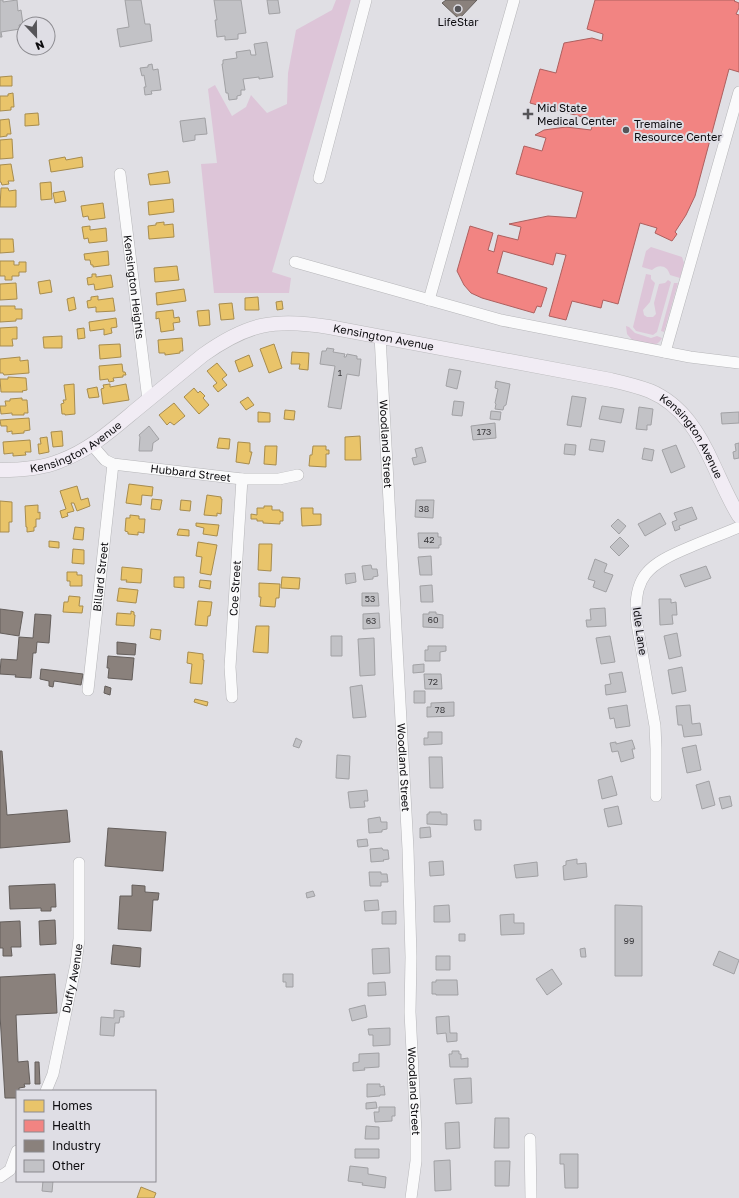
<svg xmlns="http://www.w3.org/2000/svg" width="739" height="1198" font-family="'Golos Text',sans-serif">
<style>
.green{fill:#ddc5d8}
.homes{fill:#e9c46a;stroke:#a78c4e}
.health{fill:#f28482;stroke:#ad605f}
.industry{fill:#8a817c;stroke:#645e5b}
.building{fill:#c2c2c6;stroke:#a1a1a4}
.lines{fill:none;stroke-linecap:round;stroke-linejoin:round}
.minor-casing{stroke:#b6b6b9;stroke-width:12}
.major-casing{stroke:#bababc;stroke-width:15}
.minor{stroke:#fafafb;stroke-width:11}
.major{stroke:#f1ecf4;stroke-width:14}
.poi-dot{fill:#565559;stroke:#dfdee5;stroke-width:1.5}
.labels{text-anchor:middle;stroke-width:4;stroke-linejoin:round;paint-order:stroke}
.number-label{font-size:9px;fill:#3a393c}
.poi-label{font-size:11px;fill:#0c0b0e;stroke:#dfdee5;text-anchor:start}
.street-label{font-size:11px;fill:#0c0b0e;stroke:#dfdee5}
</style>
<rect width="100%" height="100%" fill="#e0dfe4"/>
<!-- green -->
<path class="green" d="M336 0H351L272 272 291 278 289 293H214L201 164 217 163 208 89 215 85 232 116 246 107 251 95 267 113 287 104 288 73 296 30 332 10Z
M651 247 682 257 684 263 680 278 670 275C668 266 659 263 652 270L642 267 646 251Z
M646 274 651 275V279L655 283 650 302 643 310 644 315 647 317H653L656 314 654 303 659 284 665 283 668 280 671 282 657 332 653 335 636 331 633 327Z
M674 283H678L664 332 661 331Z
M626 326 629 327 635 333 651 338 657 336 662 338C656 350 644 343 633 341L627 334Z"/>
<!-- homes -->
<path class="homes" d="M12 76V86H0V77Z
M13 93 14 107H11V110L0 111V96H8V94Z
M38 113 39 125 25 126V114Z
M9 119 11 134H7V136L0 137V120Z
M12 139 13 158 0 159V140Z
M65 157 66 160 82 157 83 167 51 172 49 160Z
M11 164 14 181H8L9 184 2 185 1 182H0V165Z
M168 171 170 183 150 185 148 174Z
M51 182 52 199 41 200 40 183Z
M1 188H8L9 191 16 190V207H0Z
M64 191 66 201 55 203 53 193Z
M173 199 174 212 149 215 148 202Z
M103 203 105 218 89 220 88 216 83 217 81 206Z
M164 222V225L173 224 174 237 149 239 148 226 156 225V223Z
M90 226V230L106 228 107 241 89 243 88 238 84 239 82 227Z
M0 239H13L14 252 0 253Z
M108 251 109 265 93 267V265H91L90 260H85L84 254Z
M0 261H14V265H19V262H26V272H19V276H12V280H5V276H0Z
M177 266 179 280 155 282 154 268Z
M92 274H96V277L111 275 113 287 95 290 94 284 88 285 87 278 92 277Z
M50 280 52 292 40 294 38 282Z
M16 283 17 299 0 300V284Z
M184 289 186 301 157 305 156 293Z
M98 296V300L113 298 115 311 96 312V307L88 308 87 301 91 300V297Z
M74 297 76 309 69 311 67 299Z
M258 297 259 310H245V298Z
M282 301 283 309 277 310 276 302Z
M232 303 234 319 221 320 219 304Z
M0 306H15V309H22V319H16V321L0 322Z
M173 310 174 318 179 317 180 322 173 323 174 330 161 332 159 318 156 319V312Z
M209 310 210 325 199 326 197 311Z
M116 318 117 327 111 328 112 333 104 335V329L90 331 89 322Z
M17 327V339H12L13 346H0V328Z
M84 328 85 338 78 339 77 329Z
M62 336V348H44L43 337Z
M182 338 183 351H180V353L165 355V353H159L158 340Z
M120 344 121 357 100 359 99 345Z
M274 344 282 368 269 373 260 349Z
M292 352 309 353 308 370 299 369 300 364H291Z
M249 355 253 366 239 372 235 361Z
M20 357V361L28 360 29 373 4 375 3 373H0V359Z
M217 363 227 375 222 379 227 385 218 392 213 386 217 383 207 371Z
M122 364 123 372H125L126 375H123V377L113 378 114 381 109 382 108 379 100 380 99 366Z
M8 377 26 378 27 390 22 391 23 392H1L0 379H8Z
M74 384 75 414 65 415V414H62L61 404 64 403 63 400H66L64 385Z
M110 384V387L126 384 129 400 103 404 101 389 104 388 103 385Z
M97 387 99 397 89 398 87 389Z
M194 388 198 393 200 391 205 396 203 398 209 405 199 414 184 397Z
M248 397 254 405 246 410 240 402Z
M22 398V400H27L28 413H24V415H12V413L1 414 0 406H6L5 401H10V399Z
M174 403 185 416 174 425 170 422 167 425 159 415Z
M285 410 295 411 294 420 284 419Z
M258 412 270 413V422H258Z
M29 418 30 430 24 431V433L12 434V431L7 432V426H1L0 420Z
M62 431 63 446 53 447 51 432Z
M360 436 361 460H345V437Z
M47 437 49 452 39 454 38 444H41L40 438Z
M219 438 230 439 229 449 217 448Z
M30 440 31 452H25L26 455 13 456V453L4 454 3 442Z
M238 442 250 443V452H252L249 464 236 462Z
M265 446H277L276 465 264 464Z
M313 446H326V450H329V454H326V467L309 466 310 455H312Z
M129 484 153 487 152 496 142 495 141 505 126 503Z
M77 486 81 500 88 498 90 506 77 511 74 503H71L74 511 67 513 68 516 62 518 60 511 66 509 60 491Z
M207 495 221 497V499H222L221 514 217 513V516L204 515Z
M152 499 162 500 160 510 151 509Z
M181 500 191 501 190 511 180 510Z
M0 501 12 502V522H9V532H0Z
M38 505V513L40 512V519H36V527H34V531L27 532V527H26L25 506Z
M264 506H272V510H280V512H283V521H280V524L263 523V521H257V519H251V514L257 515V508H264Z
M301 508H313V514H321V525L302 526Z
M130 515 139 516V519H145L144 533 138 532V535L128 534V532L125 531 126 518H130Z
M196 523 219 525 217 536 203 534 204 528 196 526Z
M75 527 84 528 83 540 73 539Z
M179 529 189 530V536L177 535Z
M49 541 59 542V548L49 547Z
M198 542 217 545 211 575 200 573 202 557 196 556Z
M259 544H272L271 571 258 570Z
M73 549 84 550V564L72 563Z
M122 567 142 569 141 583 126 582 127 580H121Z
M67 572H77V575H82V586H70V581H67Z
M174 577H184V588L174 587Z
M282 577 300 578 299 589 281 588Z
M200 580 211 581 210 589 199 587Z
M259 583 280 584 279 598H276L275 607 260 606 261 597H259Z
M119 588 138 590 136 603 117 601Z
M69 596 80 597 79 606H83L82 613 63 612 64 602H68Z
M198 601 212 602 210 616H208L207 626 195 625Z
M131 611 134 612V615H135L134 626 116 625 117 613 131 614Z
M256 626H269L268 653 253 652Z
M151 629 161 630 160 640 150 638Z
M188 652 203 654V660H204L202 684 190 683 192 664 187 663Z
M195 699 208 702 207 706 194 702Z
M141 1187 156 1193 154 1198H137Z"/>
<!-- health -->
<path class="health" d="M595 0H735L734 1 739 3V8L736 14 739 15V72L729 69 695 196 686 215 675 232 677 234 672 241 655 233 657 228 640 223 618 304 603 300 601 308 572 301 566 320 549 316 566 255 556 253 553 265 503 251 497 273 547 288 541 307 537 306 534 313 482 298 471 293 464 285 457 271 470 226 493 233 488 250 494 252 498 235 518 240 521 227 509 224 548 216 576 218 583 192 516 174 524 146 542 151 546 138 535 135 544 130 566 127 591 130 594 120 530 103 540 69 556 73 564 43 592 38 602 41 603 34 587 29Z"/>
<!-- industry -->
<path class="industry" d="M446 0H477L459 19 442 3Z
M0 609 23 612 19 636 0 633Z
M35 614 51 615 49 643 37 642 36 653H33L31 678 15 677 16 675 0 674 1 659 17 660 19 637 33 638Z
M117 642 136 644 135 655 117 654Z
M108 656 134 658 132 680 108 678 109 668H107Z
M41 669 83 674 81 685 54 681 53 687 49 686V681L40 679Z
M105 686 111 688 110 695 104 693Z
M0 751H2L7 815 67 810 70 842 0 848Z
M108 828 166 832 163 871 105 866Z
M55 884 56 907H51V911H41V908L10 909 9 886Z
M132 885 145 886V892L159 893 158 900H153L151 931 118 929 120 896H132Z
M55 920 56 944 40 945 39 921Z
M20 921 21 947H11L12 956H3V948H0V922Z
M113 945 141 948 140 967 111 964Z
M55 974 57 1013 16 1015 18 1062 28 1061 30 1084H24L25 1087 19 1088V1091H17V1098H5L0 1015V977Z
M35 1062H39L40 1084H35Z"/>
<!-- building -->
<path class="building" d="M0 0H3V2L17 0 18 11 21 10 23 24 19 25 20 29 1 32 2 37H0Z
M125 0H141L145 24H150L152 41 120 47 117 29 129 27Z
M214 0H241L246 33 238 34V39L225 40V36L217 37 215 20H217Z
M267 0H278L280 13 269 14Z
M267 42 273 77 259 79V77L243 79 245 90H241V95L237 96V99L229 100 228 93H226L222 64H223V60L237 58 236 52 250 50 251 55H256L254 44Z
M152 64 153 70 158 69 161 90 151 91 152 94 145 95 144 87H146L144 75 142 76 140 68 148 67V65Z
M205 118 207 134 195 135V140L183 142 180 121Z
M327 348 334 349 333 352 345 354 344 357H346L347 354 357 356V359H361L359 376 347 374 341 409 328 407 335 366 320 364 322 351H326Z
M449 369 461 371 457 389 446 386Z
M496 381 510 384 506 405 504 406 503 410 495 409 496 404 495 403 498 389 495 388Z
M572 396 586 398 581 427 567 425Z
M454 401 464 402 462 416 452 415Z
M602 406 624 409 621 423 599 419Z
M639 407 653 409 651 425H647V430L636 429Z
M491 411 501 412 500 420 490 419Z
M739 412V423L722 424 721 413Z
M495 423 496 438 473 440 471 426Z
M149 426 159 439 153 443 152 451H139L140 437 139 435Z
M591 439 605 441 603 452 589 450Z
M739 443V458L734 459 733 452 736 451 735 444Z
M565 444 576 445 575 455 564 454Z
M676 445 685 467 671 473 662 450Z
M422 447 426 462 414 465 412 458 417 457 415 449Z
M644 448 654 450 652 461 642 459Z
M416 500H434L433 518 415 517Z
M692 507 697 519 679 526 680 529 675 531 672 522 677 520 674 513Z
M660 513 666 524 645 536 638 524Z
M618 519 626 526 619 534 611 526Z
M418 533H438V537H441V545H439V548H419Z
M620 537 629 546 619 556 610 547Z
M431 556 432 575H420L418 557Z
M595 559 607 564 604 572 613 575 606 592 593 587 595 581 588 579Z
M371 565 372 569H377L378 576 373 577V579L364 580 362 566Z
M706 566 711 578 685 587 680 575Z
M355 573 356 582 346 584 345 574Z
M432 585 433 602H421L420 586Z
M362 593H378L379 606H362Z
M659 599H671V603L676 602 677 615H672L673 624 660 625Z
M605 608 606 626 587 627 586 620H591L590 609Z
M429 612H436V614L443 615V628L423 627V614H429Z
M379 613 380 628 363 629V614Z
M677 633 681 656 669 659 664 636Z
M331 636H342V656H331Z
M610 636 615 662 601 664 596 638Z
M374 638 375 675 360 676 358 639Z
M428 646H446V651L440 652V661H425V650H428Z
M424 664V672L413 673V665Z
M682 667 686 691 672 694 668 670Z
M622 672 626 692 606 695 605 685 611 684 609 674Z
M424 674H441L442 689H425Z
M362 685 366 717 353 718 350 687Z
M414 691H425V703H414Z
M454 702V716L427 717V707H431V703Z
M627 705 630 726 616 728 614 718 610 719 608 708Z
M690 705 692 724 700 723 702 735 684 737 682 725H678L676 706Z
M428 732H442V744L424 745V738H428Z
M296 738 302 741 299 748 293 746Z
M632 740 635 749H632L634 758 621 762 618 751 612 752 610 743 616 742V744Z
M696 745 701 770 687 773 682 748Z
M337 755 350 756 349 779 336 778Z
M429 757H442L443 788H430Z
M612 776 617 795 602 799 598 780Z
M709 781 715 805 702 809 696 785Z
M367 790 368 801H364L365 807 350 808 348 792Z
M730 796 732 806 722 809 719 798Z
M618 806 622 824 608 827 604 809Z
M429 812H441V814H447V825L427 824V814H429Z
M380 817 381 822H387V829L382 830V832L369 833 368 819Z
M474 820H481V830H475Z
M430 827 431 837 420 838V828Z
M367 839 368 846 358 847 357 840Z
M382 848 383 850H388L389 859 383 860 384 861 371 862 370 849Z
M577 859V864L586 863 587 877 564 880 563 866 566 865V861Z
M443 861 444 875 430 876 429 862Z
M537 862 538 876 516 878 514 865Z
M369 872H381V874H387L388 882H381V886H370Z
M313 891 315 896 307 898 306 893Z
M378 900 379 910 365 911 364 901Z
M449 905 450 922H434V906Z
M615 905 642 906V976H615Z
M396 911V924H382V912Z
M514 914V923H524V934L501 935 500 915Z
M459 934H465V941H459Z
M389 948 390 973 373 974 372 949Z
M585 948 586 957H581L580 949Z
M719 951 739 960 734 974 713 965Z
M436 956H450V970H436Z
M552 969 562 984 547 995 536 979Z
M283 974H293V987H286V982H283Z
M436 980H457L458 995H436V994H432V982H436Z
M385 982 386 995 368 996V983Z
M365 1005 367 1017 352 1021 349 1009Z
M114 1010 124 1011V1017H120L119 1023H115L114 1036 100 1035 101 1017 114 1018Z
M449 1016 450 1033H457V1041L447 1042 446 1033 437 1034 436 1017Z
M390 1028V1045L373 1046V1035H369L368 1029Z
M452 1051H459V1054H461V1059L468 1058V1067H450L449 1054H452Z
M379 1053V1067L364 1068 365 1070 353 1071V1063L359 1062V1054Z
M471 1078 472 1103 456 1104 454 1079Z
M367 1084H380V1087L384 1086 385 1095H380V1096L367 1097Z
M376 1102 377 1108 366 1109V1103Z
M379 1107H395V1116H392V1121L375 1122 374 1112H379Z
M495 1118H509V1148H494Z
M459 1122 460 1148 446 1149 445 1123Z
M366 1126 379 1127V1139H365Z
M355 1149H379V1158H355Z
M560 1154H578V1188H565L564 1164H560Z
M450 1160 451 1190 435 1191 434 1161Z
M495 1161H510L509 1186H495Z
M350 1166 368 1168V1174L386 1177 385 1188 362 1185 363 1183 348 1181Z
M43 1181H53L52 1192 42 1191Z"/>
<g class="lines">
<!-- minor casing -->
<g class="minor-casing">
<g id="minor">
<path id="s1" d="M120 174 148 400"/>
<path d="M319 178 366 0"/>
<path d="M295 262 501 320 690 357 739 363"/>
<path d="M429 300 514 0"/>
<path id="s2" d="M380 336 408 849 411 957 410 1012 416 1132V1161L411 1198"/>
<path d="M665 352 739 92"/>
<path id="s3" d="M92 445 105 460 113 464 242 479H279L298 475"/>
<path id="s4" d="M88 690 113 464"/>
<path id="s5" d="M232 697 230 667 242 479"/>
<path d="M656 796V749L655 726 637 624C631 576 649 564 690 547 706 540 723 534 739 527"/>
<path id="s6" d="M46 1091 53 1074 76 964 79 939V863"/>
<path d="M530 1139 531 1198"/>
<path d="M0 1177 10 1170 17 1151"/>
</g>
</g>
<!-- major casing -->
<g class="major-casing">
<g id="major">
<path id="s7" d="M0 470C20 470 41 469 60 461 90 450 113 429 137 409 159 391 181 373 203 355 248 323 275 318 329 327L611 380C624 383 637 386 650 391 683 405 700 435 714 466 722 483 729 500 739 516"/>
</g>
</g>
<!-- minor -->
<use href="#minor" class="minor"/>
<!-- major -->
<use href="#major" class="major"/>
</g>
<!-- markers -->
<g class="poi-dot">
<circle cx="458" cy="9" r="4"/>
<path d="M526 108h4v4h4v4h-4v4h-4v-4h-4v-4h4z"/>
<circle cx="626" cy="130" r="4"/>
</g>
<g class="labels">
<!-- number labels -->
<g class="number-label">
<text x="340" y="376">1</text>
<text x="484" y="435">173</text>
<text x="424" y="512">38</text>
<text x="429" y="543">42</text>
<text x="370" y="602">53</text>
<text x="433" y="623">60</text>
<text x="371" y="624">63</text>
<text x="433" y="685">72</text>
<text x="440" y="713">78</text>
<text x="629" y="944">99</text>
</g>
<!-- poi labels -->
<g class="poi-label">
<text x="458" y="26" text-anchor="middle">LifeStar</text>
<text x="537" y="112">Mid State<tspan x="537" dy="13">Medical Center</tspan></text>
<text x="634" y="128">Tremaine<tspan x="634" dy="13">Resource Center</tspan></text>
</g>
<!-- street labels -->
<g class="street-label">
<text dy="4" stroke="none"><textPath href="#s1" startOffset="114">Kensington Heights</textPath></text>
<text dy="4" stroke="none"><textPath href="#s7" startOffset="429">Kensington Avenue</textPath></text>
<text dy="4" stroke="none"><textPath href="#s7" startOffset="764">Kensington Avenue</textPath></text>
<text dy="4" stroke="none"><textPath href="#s2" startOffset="108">Woodland Street</textPath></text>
<text dy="4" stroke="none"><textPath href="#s7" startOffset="81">Kensington Avenue</textPath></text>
<text dy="4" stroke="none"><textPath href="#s3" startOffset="107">Hubbard Street</textPath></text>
<text dy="4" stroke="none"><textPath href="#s4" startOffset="114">Billard Street</textPath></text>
<text dy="4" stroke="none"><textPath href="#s5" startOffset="109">Coe Street</textPath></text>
<text transform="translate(640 631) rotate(82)" y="4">Idle Lane</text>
<text dy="4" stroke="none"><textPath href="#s2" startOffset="432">Woodland Street</textPath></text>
<text dy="4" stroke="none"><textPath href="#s6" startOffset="116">Duffy Avenue</textPath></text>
<text dy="4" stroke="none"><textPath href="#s2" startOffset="756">Woodland Street</textPath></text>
</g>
</g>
<!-- legend -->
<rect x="16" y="1090" width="140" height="92" fill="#dfdee5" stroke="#8b8a8f"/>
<rect x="24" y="1100" width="20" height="12" fill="#e9c46a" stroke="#8b8a8f"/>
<text x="52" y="1110" font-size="12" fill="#0c0b0e">Homes</text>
<rect x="24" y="1120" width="20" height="12" fill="#f28482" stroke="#8b8a8f"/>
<text x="52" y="1130" font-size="12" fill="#0c0b0e">Health</text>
<rect x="24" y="1140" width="20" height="12" fill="#8a817c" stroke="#8b8a8f"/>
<text x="52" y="1150" font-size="12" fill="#0c0b0e">Industry</text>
<rect x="24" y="1160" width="20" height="12" fill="#c2c2c6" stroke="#8b8a8f"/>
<text x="52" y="1170" font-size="12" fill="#0c0b0e">Other</text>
<!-- north arrow -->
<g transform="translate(36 36) rotate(158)"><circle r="19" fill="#dfdee5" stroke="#8b8a8f"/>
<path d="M0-3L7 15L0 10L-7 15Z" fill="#565559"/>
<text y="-6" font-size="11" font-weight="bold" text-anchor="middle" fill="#0c0b0e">N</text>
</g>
</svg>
